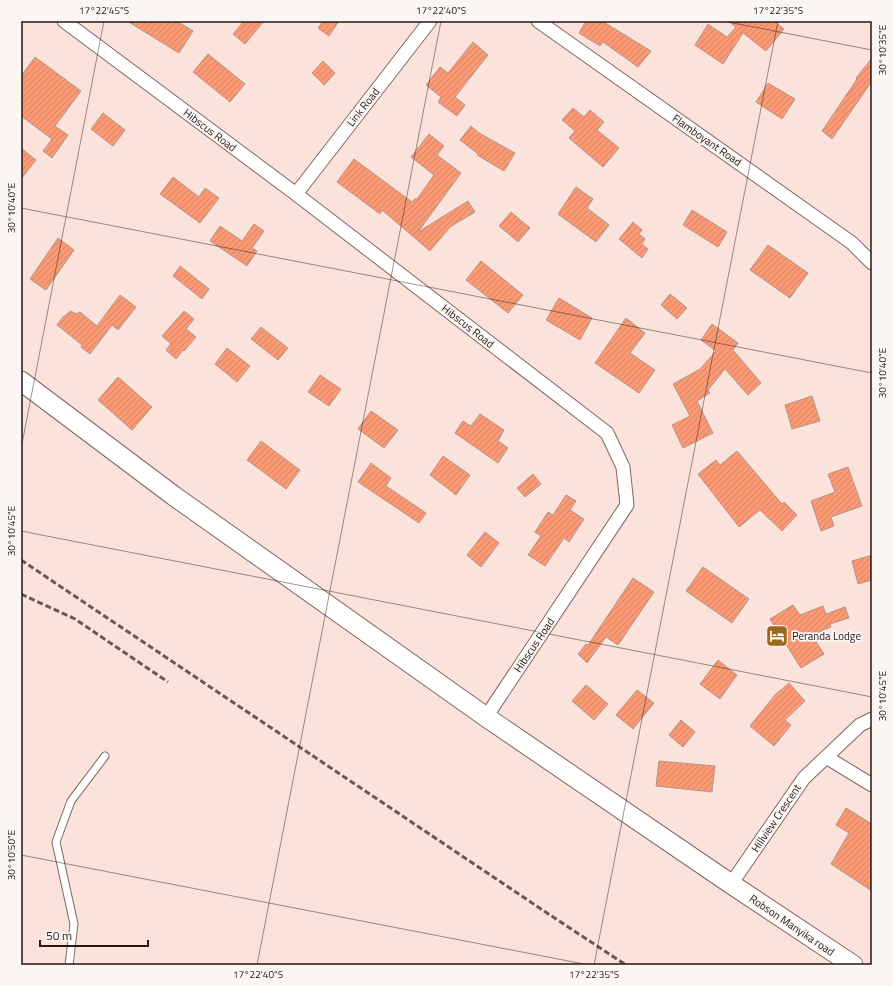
<svg xmlns="http://www.w3.org/2000/svg" width="893" height="986" font-family="'Titillium Web',sans-serif">
<style>
.building{fill:url(#building-hatch);stroke:#b2978d}
.lines{fill:none;stroke-linecap:round;stroke-linejoin:round}
.lane-casing{stroke:#81685f;stroke-width:9}
.street-casing{stroke:#81685f;stroke-width:15}
.secondary-casing{stroke:#81685f;stroke-width:21}
.lane{stroke:#fff;stroke-width:7}
.street{stroke:#fff;stroke-width:13}
.secondary{stroke:#fff;stroke-width:19}
.rail{stroke:#685954;stroke-width:3;stroke-dasharray:6 3;stroke-linecap:butt}
.ticks{fill:none;stroke:#231815;stroke-width:1;stroke-opacity:0.45}
.labels{text-anchor:middle;stroke-width:3.5;stroke-linejoin:round;paint-order:stroke}
.street-label{font-size:11px;fill:#231815;stroke:#fbf5f3}
.poi-label{font-size:11px;fill:#231815;stroke:#fbf5f3;text-anchor:start}
.neatline{fill:none;stroke:#231815;stroke-width:1.5}
.ticks-label{font-size:10px;text-anchor:middle;fill:#231815}
</style>
<defs>
<pattern id="building-hatch" width="6" height="6" patternUnits="userSpaceOnUse"><rect width="6" height="6" fill="#fb9974"/><path d="M-1 1l2-2M0 6l6-6M5 7l2-2" fill="none" stroke="#d78364"/></pattern>
</defs>
<rect width="100%" height="100%" fill="#fbe3db"/>
<!-- building -->
<path class="building" d="M127 21H177L193 31 179 53Z
M244 21H264L245 44 233 34Z
M323 21H339L329 36 318 28Z
M586 21H602L651 51 638 67 603 42 600 46 579 33Z
M728 21H774L784 29 766 51 743 33 723 64 695 45 708 24 727 37 736 27Z
M473 42 488 55 455 97 465 105 457 116 438 102 441 97 426 85 440 67 448 73Z
M208 54 245 84 230 102 193 72Z
M35 57 81 91 55 126 68 135 52 158 43 151 52 139 21 116V76Z
M872 58V81L832 139 822 131 857 79 856 78Z
M323 61 335 73 324 85 312 73Z
M768 83 795 99 782 119 756 102Z
M573 108 584 117 590 110 604 122 597 130 619 148 603 167 569 138 575 131 562 120Z
M103 113 125 130 113 146 91 129Z
M471 126 479 133 515 153 504 171 477 155 478 154 460 140Z
M429 134 444 146 437 155 461 173 418 232 468 201 475 212 450 227 430 251 382 210 380 214 337 182 354 159 412 202 416 198 417 199 434 175 411 157Z
M21 148 36 160 21 179Z
M173 177 199 197 205 188 219 198 200 223 160 194Z
M576 187 593 199 587 208 609 225 596 242 558 214Z
M692 210 727 232 718 247 683 225Z
M511 212 530 228 518 242 499 226Z
M633 222 642 230 639 234 645 239 642 244 648 249 642 258 619 239Z
M254 224 264 231 252 248 257 251 247 266 210 241 220 226 242 241Z
M58 238 74 250 46 290 30 279Z
M768 245 808 273 790 298 750 270Z
M481 261 523 295 508 313 466 280Z
M180 266 209 289 202 299 173 276Z
M670 294 687 308 677 319 661 305Z
M120 295 136 307 118 330 112 325 90 354 81 347 82 345 57 325 63 317 71 311 76 314 80 312 97 326Z
M559 298 592 318 580 340 546 320Z
M184 311 194 319 186 329 196 337 184 351 183 350 176 359 166 350 171 344 162 336Z
M626 318 645 333 630 353 655 370 639 393 595 363Z
M712 324 738 343 733 350 761 383 748 395 725 369 708 390 710 393 697 401 713 433 683 448 672 425 690 416 673 384 700 369 716 351 701 340Z
M261 327 288 348 278 360 251 339Z
M227 348 250 366 237 382 215 364Z
M320 375 341 389 329 406 308 392Z
M118 377 152 407 132 430 98 400Z
M812 396 820 421 792 429 785 405Z
M371 411 398 430 384 448 358 429Z
M480 414 504 430 498 441 508 448 498 463 455 433 463 421 471 426Z
M261 441 300 470 286 489 247 460Z
M737 451 782 504 784 502 797 515 782 531 760 510 739 527 698 474 716 460 720 465Z
M443 456 470 475 456 495 430 475Z
M371 463 391 478 386 486 426 513 419 523 358 482Z
M848 467 862 506 831 517 834 526 821 531 811 501 835 492 828 474Z
M533 474 541 484 525 497 517 488Z
M566 495 576 501 570 510 584 519 569 542 564 538 545 566 528 555 541 536 535 532 548 512 553 515Z
M485 532 499 543 481 567 467 555Z
M872 555V580L858 584 852 561Z
M703 567 749 599 732 623 686 591Z
M633 578 654 592 618 645 606 637 587 663 578 654 586 644 588 645Z
M793 605 800 615 823 606 826 614 845 607 849 618 830 624 831 627 812 635 824 654 801 668 770 619Z
M718 660 737 675 720 699 700 684Z
M789 683 805 701 785 720 791 725 774 746 750 726 775 695Z
M586 685 608 704 594 720 572 701Z
M637 690 654 703 633 729 616 715Z
M681 720 695 732 683 747 669 735Z
M659 761 715 766 712 792 656 786Z
M846 808 872 824V891L831 864 849 833 836 825Z"/>
<g class="lines">
<!-- lane casing -->
<g class="lane-casing">
<path id="lane" d="M69 965 74 924 56 842 71 801 105 756"/>
</g>
<!-- street casing -->
<g class="street-casing">
<path id="street" d="M64 21 296 194 607 433 623 467 627 505 486 717
M538 21 852 243 872 263
M296 194 430 21
M826 757 872 785
M731 884 804 778 860 725 872 719"/>
</g>
<!-- secondary casing -->
<g class="secondary-casing">
<path id="secondary" d="M21 381 174 496 486 717 731 884 853 965"/>
</g>
<!-- lane -->
<use href="#lane" class="lane"/>
<!-- street -->
<use href="#street" class="street"/>
<!-- secondary -->
<use href="#secondary" class="secondary"/>
<!-- rail -->
<path class="rail" d="M21 560 547 913 626 965
M21 594 75 619 168 682"/>
</g>
<!-- ticks -->
<path class="ticks" d="M723 21 872 50M21 208 872 373M21 449 104 21M21 531 872 697M21 855 589 965M257 965 441 21M594 965 778 21"/>
<!-- icons -->
<defs>
<g id="hotel-square" transform="scale(1.15)"><rect x="-9" y="-9" width="18" height="18" rx="4" fill="#9a691c" stroke="#fbf5f3"/><path d="M-6-4.5h1.5V1H6V5H4.5V3h-9V5H-6ZM-4 0a1.8 1.8 0 1 1 3.6 0ZM.5 0V-2.5h3Q6-2.5 6 0Z" fill="#fff"/></g>
</defs>
<g fill-rule="evenodd">
<use href="#hotel-square" x="777" y="636"/>
</g>
<g class="labels">
<!-- street labels -->
<g class="street-label">
<text transform="translate(363 107) rotate(-52)" y="4">Link Road</text>
<text transform="translate(210 130) rotate(37)" y="4">Hibscus Road</text>
<text transform="translate(707 140) rotate(35)" y="4">Flamboyant Road</text>
<text transform="translate(468 326) rotate(38)" y="4">Hibscus Road</text>
<text transform="translate(534 645) rotate(-56)" y="4">Hibscus Road</text>
<text transform="translate(776 818) rotate(-56)" y="4">Hillview Crescent</text>
<text transform="translate(792 925) rotate(34)" y="4">Robson Manyika road</text>
</g>
<!-- poi labels -->
<g class="poi-label">
<text x="792" y="640">Peranda Lodge</text>
</g>
</g>
<!-- border -->
<rect width="893" height="986" fill="none" stroke="#fbf5f3" stroke-width="44"/>
<!-- scale -->
<path d="M40 940v6h108v-6" fill="none" stroke="#231815" stroke-width="2"/>
<text x="46" y="940" font-size="12" fill="#231815" stroke="#fbf5f3" stroke-width="3" paint-order="stroke">50 m</text>
<rect x="22" y="22" width="849" height="942" class="neatline"/>
<g class="ticks-label">
<text x="104" y="14">17°22'45"S</text>
<text x="441" y="14">17°22'40"S</text>
<text x="778" y="14">17°22'35"S</text>
<text transform="translate(882 50) rotate(-90)" y="4">30°10'35"E</text>
<text transform="translate(11 208) rotate(-90)" y="4">30°10'40"E</text>
<text transform="translate(882 373) rotate(-90)" y="4">30°10'40"E</text>
<text transform="translate(11 531) rotate(-90)" y="4">30°10'45"E</text>
<text transform="translate(882 696) rotate(-90)" y="4">30°10'45"E</text>
<text transform="translate(11 855) rotate(-90)" y="4">30°10'50"E</text>
<text x="258" y="978">17°22'40"S</text>
<text x="594" y="978">17°22'35"S</text>
</g>
</svg>
